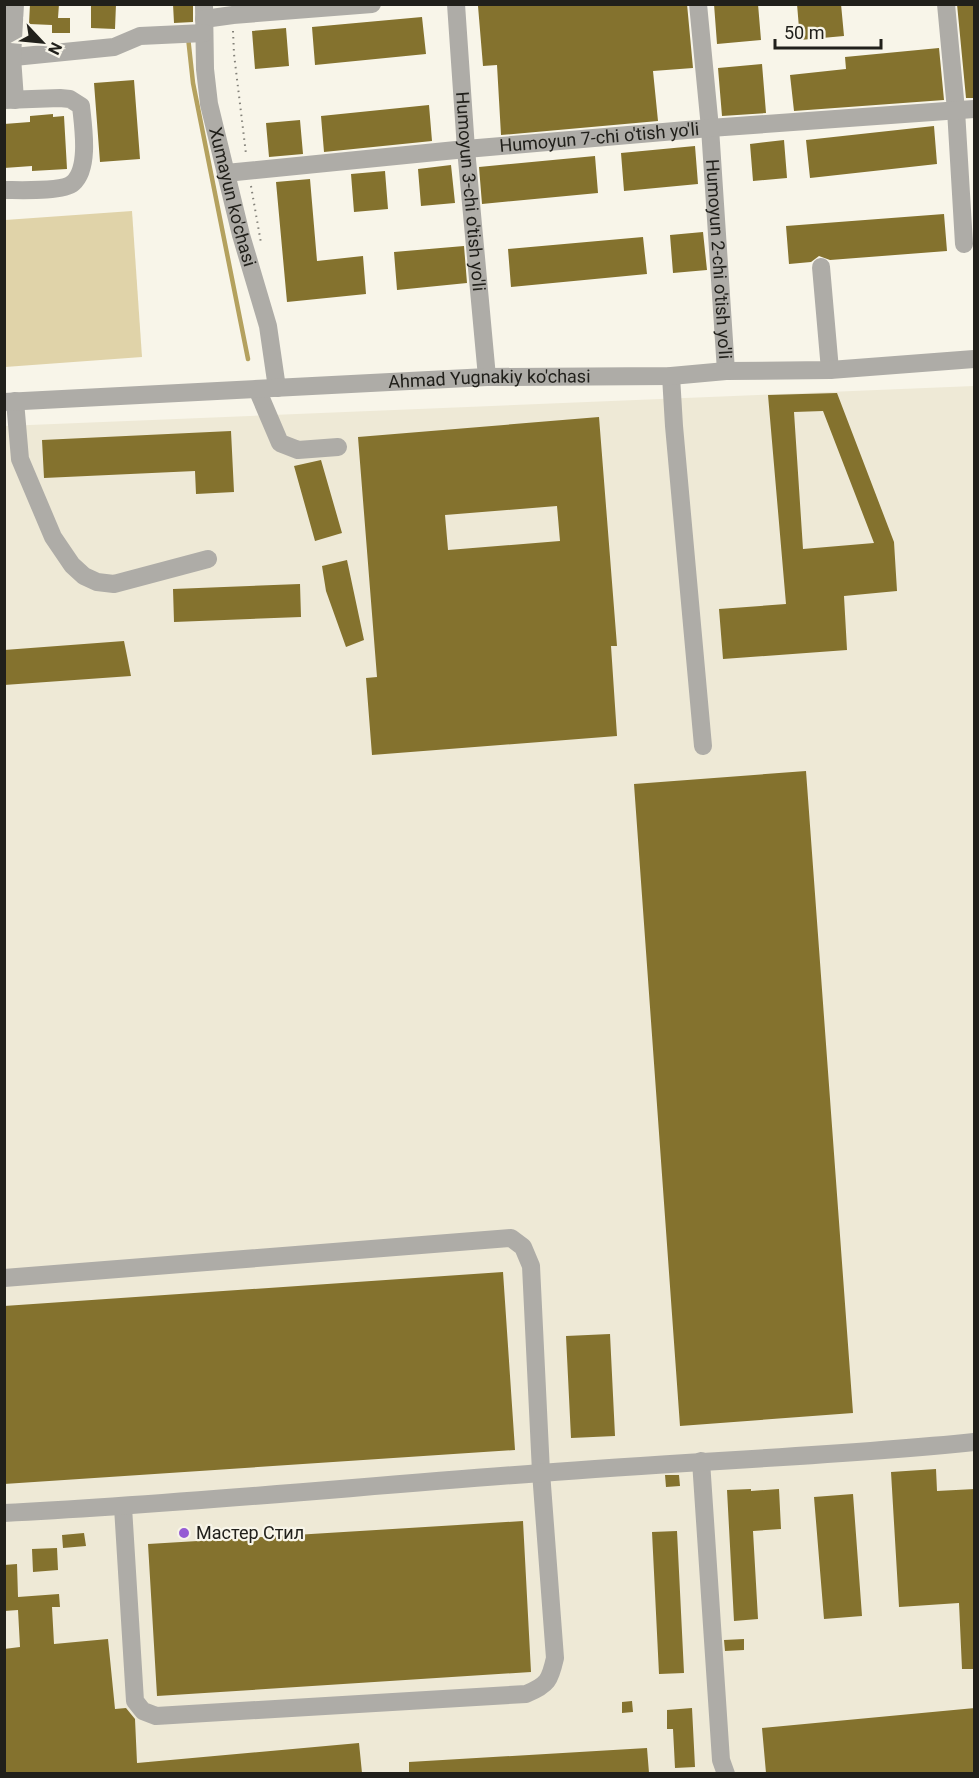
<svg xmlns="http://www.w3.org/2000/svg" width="979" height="1778" font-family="Roboto,sans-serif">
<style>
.built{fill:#eee9d6}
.green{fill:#e0d3a9}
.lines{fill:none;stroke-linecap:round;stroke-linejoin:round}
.stream{stroke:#b4a15e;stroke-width:4.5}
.building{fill:#84722e;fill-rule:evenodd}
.path{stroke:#838179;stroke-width:2;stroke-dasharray:1.5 4.5;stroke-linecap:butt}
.minor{stroke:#aeaca7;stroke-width:18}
.poi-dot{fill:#965cd4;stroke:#f8f5e9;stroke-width:2}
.labels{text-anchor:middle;stroke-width:4.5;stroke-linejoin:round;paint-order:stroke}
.street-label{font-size:18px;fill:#21201b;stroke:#f8f5e9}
.poi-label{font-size:18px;fill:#21201b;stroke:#f8f5e9;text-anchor:start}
</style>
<rect width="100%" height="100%" fill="#f8f5e9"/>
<!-- built -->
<path class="built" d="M974 386V1773L5 1774V426Z"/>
<!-- green -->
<path class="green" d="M132 211 142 357 5 367V220Z"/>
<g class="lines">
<!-- stream -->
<path class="stream" d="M188 37 193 83 248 359"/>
</g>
<!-- building -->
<path class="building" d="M30 4H59L58 18H70V33H52V25L29 24Z
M91 4H116L115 29 91 28Z
M173 4H193V22L174 23Z
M492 4H687L693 68 653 71 658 121 501 135 497 65 483 66 478 6Z
M714 4H758L761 40 717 44Z
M797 4H841L844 36 800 40Z
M957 4H975V98H966Z
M422 17 426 54 315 65 312 27Z
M286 28 289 66 255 69 252 31Z
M939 48 944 100 794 111 790 75 846 69 845 57Z
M762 64 766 113 722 116 718 68Z
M134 80 140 159 100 162 94 83Z
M429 105 432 141 324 152 321 116Z
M53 114V117L64 116 67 169 32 171V166L4 168V124L30 122V116Z
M300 120 303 154 269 157 266 123Z
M934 126 937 164 810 178 806 140Z
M784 140 787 178 753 181 750 144Z
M695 146 698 184 624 191 621 153Z
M595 156 598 193 482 204 479 167Z
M451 165 455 203 421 206 418 169Z
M385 171 388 209 354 212 351 174Z
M310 179 317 261 363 256 366 294 287 302 276 182Z
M944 214 947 251 830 260 819 256 811 262 789 264 786 226Z
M703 232 707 270 673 273 670 235Z
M643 237 647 274 511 287 508 249Z
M464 246 467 283 397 290 394 252Z
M837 393 894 542 897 591 844 596 847 650 723 659 719 609 786 604 768 395ZM823 411 874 543 803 549 794 412Z
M599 417 617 646H611L617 736 372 755 366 678 377 677 358 437ZM557 506 560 541 448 550 445 515Z
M231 431 234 492 196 494 195 471 44 478 42 440Z
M321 460 342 533 315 541 294 466Z
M347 560 364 640 346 647 326 591 322 566Z
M300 584 301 617 174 622 173 589Z
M124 641 131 676 4 685V650Z
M806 771 853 1413 680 1426 634 784Z
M503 1272 515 1450 4 1484V1306Z
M610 1334 615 1436 571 1438 566 1336Z
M936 1469 937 1491 975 1489V1669H962L959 1603 899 1607 891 1472Z
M665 1475H679L680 1486 666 1487Z
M751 1489V1491L779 1489 781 1529 753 1531 758 1619 734 1621 727 1490Z
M853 1494 862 1616 824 1619 814 1497Z
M523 1521 531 1672 157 1696 148 1544Z
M677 1531 684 1673 659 1674 652 1532Z
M84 1533 86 1546 63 1548 62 1535Z
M57 1548 58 1570 33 1572 32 1549Z
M17 1564 18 1597 59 1594 60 1607H52L54 1644 108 1639 115 1709 126 1708 135 1719 137 1763 359 1743 362 1773H4V1649L20 1647 18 1610 4 1611V1565Z
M744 1639V1650L725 1651 724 1640Z
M632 1701 633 1712 622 1713V1702Z
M692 1708 695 1767 675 1768 673 1729H667V1710Z
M975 1708V1773H766L762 1728Z
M647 1748 649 1773H409V1762Z"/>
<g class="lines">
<!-- path -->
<path class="path" d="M233 31 234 54 246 154
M251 186 261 243"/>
<!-- minor -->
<g class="minor">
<path id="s1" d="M204 4 205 69 209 104 241 235 268 326 277 388"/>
<path id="s2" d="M456 4 466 149 487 377"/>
<path id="s3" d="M698 4 710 128 726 371"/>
<path d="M946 4 956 110 964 244"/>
<path d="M204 19 233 15 372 4"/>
<path d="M4 58 114 47 140 36 204 33"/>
<path d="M4 100 60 98 70 99 81 106C83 126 90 168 73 183 63 192 20 190 4 190"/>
<path d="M15 100 12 57 15 4"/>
<path id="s4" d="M226 173 466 149 710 128 974 109"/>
<path d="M821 267 830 370"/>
<path d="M671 376 674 426 703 746"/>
<path d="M257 389 280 443 298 450 338 447"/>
<path d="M15 401 20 459 53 537 72 565 84 576 97 582 114 584 208 559"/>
<path id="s5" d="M4 402 487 377 671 376 726 371 830 370 974 359"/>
<path d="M4 1278 511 1238 523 1247 531 1266 541 1472 555 1658C550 1680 548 1685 526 1694L156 1716 143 1711 135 1701 123 1507"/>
<path d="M701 1461 721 1760 726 1774"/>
<path d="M4 1513C184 1504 362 1486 541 1473 685 1461 830 1457 974 1442"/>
</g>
</g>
<!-- markers -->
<circle class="poi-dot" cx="184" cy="1533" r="6"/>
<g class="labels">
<!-- street labels -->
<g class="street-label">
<text dy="6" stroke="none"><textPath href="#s4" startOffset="375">Humoyun 7-chi o'tish yo'li</textPath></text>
<text dy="6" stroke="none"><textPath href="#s2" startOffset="188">Humoyun 3-chi o'tish yo'li</textPath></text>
<text dy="6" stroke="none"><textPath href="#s1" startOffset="196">Xumayun ko'chasi</textPath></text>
<text dy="6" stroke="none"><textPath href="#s3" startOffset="256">Humoyun 2-chi o'tish yo'li</textPath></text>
<text dy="6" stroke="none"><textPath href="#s5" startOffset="486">Ahmad Yugnakiy ko'chasi</textPath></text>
</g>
<!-- poi labels -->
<g class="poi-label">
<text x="196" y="1539">Мастер Стил</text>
</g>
</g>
<!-- border -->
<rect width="979" height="1778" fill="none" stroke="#21201b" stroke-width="12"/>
<!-- north arrow -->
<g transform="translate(42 42) rotate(116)" stroke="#f8f5e9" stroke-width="4.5" paint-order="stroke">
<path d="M0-4.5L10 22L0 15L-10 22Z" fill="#21201b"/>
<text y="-9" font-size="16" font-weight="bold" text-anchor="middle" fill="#21201b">N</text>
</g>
<!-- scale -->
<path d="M775 39v9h106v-9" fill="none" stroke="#21201b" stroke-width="3"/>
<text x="784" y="39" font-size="18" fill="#21201b" stroke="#f8f5e9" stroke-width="4.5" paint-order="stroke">50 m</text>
</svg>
